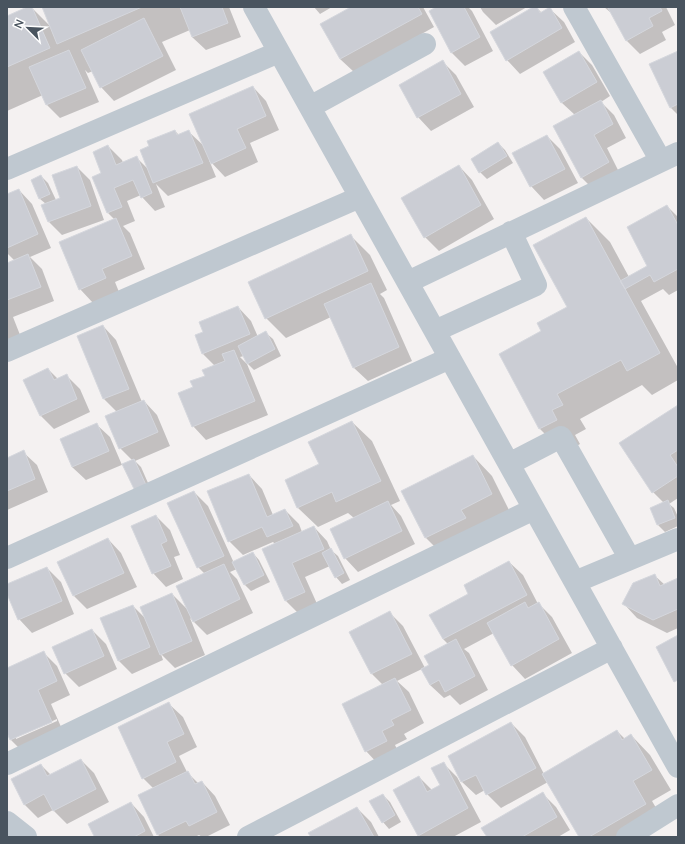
<svg xmlns="http://www.w3.org/2000/svg" width="685" height="844" font-family="Mulish,sans-serif">
<style>
.shadow{fill:#0003;fill-rule:evenodd}
.building{fill:#cbcdd4;stroke:#d5d7dd}
.lines{fill:none;stroke-linecap:round;stroke-linejoin:round}
.minor{stroke:#bfc8d0;stroke-width:22}
</style>
<rect width="100%" height="100%" fill="#f4f1f1"/>
<!-- shadow -->
<path class="shadow" d="M30 7H31L51 27 43 7H229L241 37 206 50 192 37 190 30 162 42 176 70 114 101 101 87 93 71 88 73 85 70 99 102 60 118 47 105 43 95 7 111V17Z
M314 7H332L320 14Z
M353 7H423L434 27 354 72 340 59Z
M439 7H468L472 11 493 51 465 66 451 52Z
M480 7H527L496 25 483 12Z
M535 7H536L542 13 550 9 564 22 575 42 520 74 507 60Z
M604 7H666L675 25 662 32 666 40 640 54 626 40 611 12H610Z
M579 52 592 65 610 96 601 102 614 115 626 138 607 148 621 176 595 191 581 177 575 115 562 103 544 73Z
M678 52V115L670 107Z
M442 61 456 75 474 107 431 131 418 117Z
M253 87 266 101 279 130 250 143 258 162 225 177 209 160 216 177 168 196 156 184 165 207 155 211 142 197 141 195 127 201 135 221 123 226 130 233 145 269 115 282 119 292 93 303 80 289 115 220 108 213 93 177 103 173 108 146 122 160 123 163 137 158 149 170 175 131 179 135 188 131 205 147Z
M547 136 560 149 578 183 544 200 531 186Z
M498 143 505 150 513 163 487 179 480 172Z
M459 166 472 180 494 219 439 251 425 237Z
M77 167 90 180 104 220 62 235 49 222 46 204 40 199 32 180 41 176 48 183 56 200 62 198Z
M19 190 32 204 51 248 30 257 42 269 54 301 13 317 22 340 7 343V264L15 261 7 253V195Z
M667 206 678 217V290L669 295 663 289 641 301 678 368V380L652 395 642 385 580 419 586 429 575 435 580 444 564 453 540 429 500 355 543 332 568 307 586 218 610 242 629 277 649 266Z
M351 236 370 255 387 290 380 294 384 298 412 361 368 381 354 368 331 317 286 338 266 318 250 283Z
M238 307 251 321 258 337 266 333 273 339 281 356 254 370 247 363 244 356 240 357 247 364 268 415 206 440 193 426 194 387 215 366 203 354 196 336 204 333Z
M103 326 116 340 142 402 144 401 157 415 170 446 135 461 141 467 152 492 124 464 86 480 72 467 96 424 110 437 122 465 132 460 120 448 117 412 104 399 78 336Z
M48 369 58 379 66 375 80 389 90 412 54 429 41 416 24 380Z
M678 406V498L669 504 674 508 678 517V526L665 532 658 525 651 508 664 503 653 492Z
M352 422 372 441 400 501 391 505 401 516 415 544 358 572 345 558 354 518 348 513 318 527 298 508 286 481 320 465Z
M23 452 37 465 48 492 7 510V459Z
M473 456 492 476 511 514 445 557 426 538 403 492Z
M249 475 262 489 273 515 285 510 299 524 302 532 314 527 327 541 331 550 338 556 350 580 342 584 336 577 330 566 305 577 318 606 299 614 286 601 263 550 275 544 273 542 243 555 229 541Z
M194 492 208 506 234 563 253 553 259 560 270 582 251 591 244 584 237 569 230 572 237 579 253 613 207 635 190 618 205 655 175 668 161 654 163 660 132 674 118 660 133 606 147 620 172 594 188 610 205 574 198 567Z
M156 516 170 530 180 555 174 557 183 579 166 587 153 573Z
M108 539 121 553 137 587 87 609 74 596Z
M509 562 523 575 538 604H539L552 617 572 653 525 679 512 665 494 633 464 649 469 653 488 690 460 705 450 695 444 698 430 685 422 669 397 681 409 692 424 723 404 734 407 739 395 745 400 755 379 765 366 751 383 685 372 674 351 632 390 613 403 626 425 668 430 665 448 644 443 639 431 615 470 594Z
M47 568 61 582 74 614 32 633 19 619 7 591V585Z
M654 575 665 585 678 580V628L667 633 637 618 624 604Z
M92 630 106 644 117 669 79 687 65 673Z
M44 653 57 666 70 695 51 704 65 736 24 753 11 740 7 731V669ZM57 719V721L16 739V737Z
M169 704 183 717 197 747 179 756 187 772 199 784 202 782 215 796 230 825 206 837H202L199 835 195 837H160L158 835 139 796 154 789 143 778Z
M511 723 525 737 544 774 617 731 625 739 631 735 650 755 671 790 652 801 665 823 641 837H580L548 782 501 808 487 794 485 790 476 795 462 782 449 757Z
M81 760 94 773 109 802 67 824 53 810 38 818 24 804 41 765 51 775Z
M443 763 457 777 481 822 453 837H421L418 835 419 777 432 790 441 785Z
M542 793 556 807 570 830 558 837H488Z
M383 795 390 802 401 822 389 829 383 822Z
M131 803 144 817 154 837H95Z
M357 808 371 822 379 837H312Z"/>
<!-- building -->
<path class="building" d="M27 7H32L50 48 7 67V16Z
M42 7H142L57 44Z
M180 7H222L228 23 192 37Z
M351 7H418L422 14 340 59 320 24Z
M436 7H464L480 37 451 53 429 11Z
M533 7H537L540 13 550 7 562 28 506 61 490 32Z
M610 7H660L662 11 649 18 653 26 626 41 608 8Z
M144 18 163 56 100 88 81 50Z
M69 50 86 88 46 105 29 67Z
M579 51 597 82 561 103 543 72Z
M678 51V104L670 108 649 64Z
M443 60 461 94 417 118 399 85Z
M253 86 266 116 237 129 246 148 211 164 189 114Z
M601 100 613 124 594 135 609 162 581 178 553 126Z
M175 130 177 135 189 130 203 163 153 183 140 150 149 146 147 141Z
M547 135 565 169 530 187 512 153Z
M498 142 507 156 479 173 471 159Z
M108 145 116 165 137 156 152 193 141 198 133 180 114 188 122 207 107 213 92 177 101 173 93 152Z
M459 165 481 205 424 238 401 198Z
M77 166 91 206 48 222 41 205 60 198 52 175Z
M41 175 50 194 39 199 31 180Z
M19 189 38 234 7 248V194Z
M667 205 678 225V269L654 282 650 275 625 289 620 281 647 266 627 227Z
M586 217 660 353 627 371 621 360 557 394 563 405 552 410 557 420 539 429 499 354 541 331 537 323 567 307 533 245Z
M116 218 132 256 102 269 106 278 79 290 59 242Z
M351 234 368 271 265 319 248 282Z
M28 254 41 287 7 300V263Z
M371 283 399 347 353 368 324 304Z
M238 306 250 334 202 354 195 335 203 332 199 322Z
M103 325 129 389 103 399 77 336Z
M266 331 275 349 247 364 238 346Z
M234 350 255 401 192 427 178 393 193 387 190 381 205 376 202 370 225 361 222 354Z
M48 368 54 380 67 374 77 399 40 416 23 380Z
M144 400 158 432 119 449 105 416Z
M678 405V450L670 455 678 467V476L652 493 619 443Z
M352 421 381 481 336 502 332 492 297 508 285 480 319 464 308 442Z
M97 423 109 451 72 467 60 439Z
M24 450 35 479 7 491V458Z
M473 455 492 494 461 510 466 518 425 538 401 491Z
M134 459 146 485 135 491 122 464Z
M249 474 267 517 285 509 293 526 267 537 262 527 228 542 207 491Z
M194 491 224 556 197 568 167 503Z
M668 500 675 518 657 525 650 508Z
M388 501 402 531 344 559 330 529Z
M156 515 167 541 161 544 171 566 152 574 131 526Z
M314 526 324 549 292 563 305 592 285 601 262 549Z
M108 538 124 573 73 596 57 562Z
M331 548 344 573 335 578 322 553Z
M253 552 264 575 244 585 232 562Z
M509 561 527 595 443 639 429 615 468 594 464 585Z
M224 564 240 599 193 622 176 586Z
M47 567 62 601 18 620 7 594V584Z
M655 574 660 586 678 578V609L653 620 622 604 633 583Z
M172 593 192 641 160 655 140 607Z
M525 602 528 608 539 602 559 639 511 666 487 623Z
M133 605 150 647 118 661 100 618Z
M390 611 412 654 371 674 349 632Z
M92 629 104 656 64 674 52 647Z
M678 635V680L674 682 656 647Z
M456 639 475 676 445 692 439 680 430 685 421 669 429 665 424 656Z
M44 651 57 681 38 690 52 722 10 740 7 733V668Z
M395 678 411 710 391 720 394 725 382 731 387 741 365 752 342 704Z
M169 702 184 734 167 742 176 762 142 779 118 727Z
M511 722 536 768 486 795 476 775 461 782 448 756Z
M617 730 622 740 631 734 652 770 633 781 646 804 589 837H579L542 774Z
M81 759 96 789 53 811 44 794 24 805 11 779 41 764 47 776Z
M444 762 468 808 418 836 393 790 419 776 427 792 440 785 431 768Z
M188 771 195 784 202 781 217 812 189 826 186 821 157 835 138 795Z
M543 792 557 817 522 837H487L481 828Z
M383 794 395 815 382 823 369 801Z
M131 802 145 831 134 837H93L94 836 88 824Z
M357 807 374 837H311L308 833Z"/>
<g class="lines">
<!-- minor -->
<path class="minor" d="M254 7 678 767
M574 7 661 161
M310 107 425 44
M7 169 279 52
M408 282 678 153
M435 331 536 285 511 232
M7 351 360 197
M509 464 561 437 630 559
M7 558 450 358
M575 582 678 539
M7 764 534 509
M7 822 26 837
M248 837 612 648
M627 837 678 805"/>
</g>
<!-- border -->
<rect width="685" height="844" fill="none" stroke="#49545f" stroke-width="16"/>
<!-- north arrow -->
<g transform="translate(28 28) rotate(294)" stroke="#ffffff" stroke-width="3" paint-order="stroke">
<path d="M0-3L7 15L0 10L-7 15Z" fill="#49545f"/>
<text y="-6" font-size="11" font-weight="bold" text-anchor="middle" fill="#49545f">N</text>
</g>
</svg>
